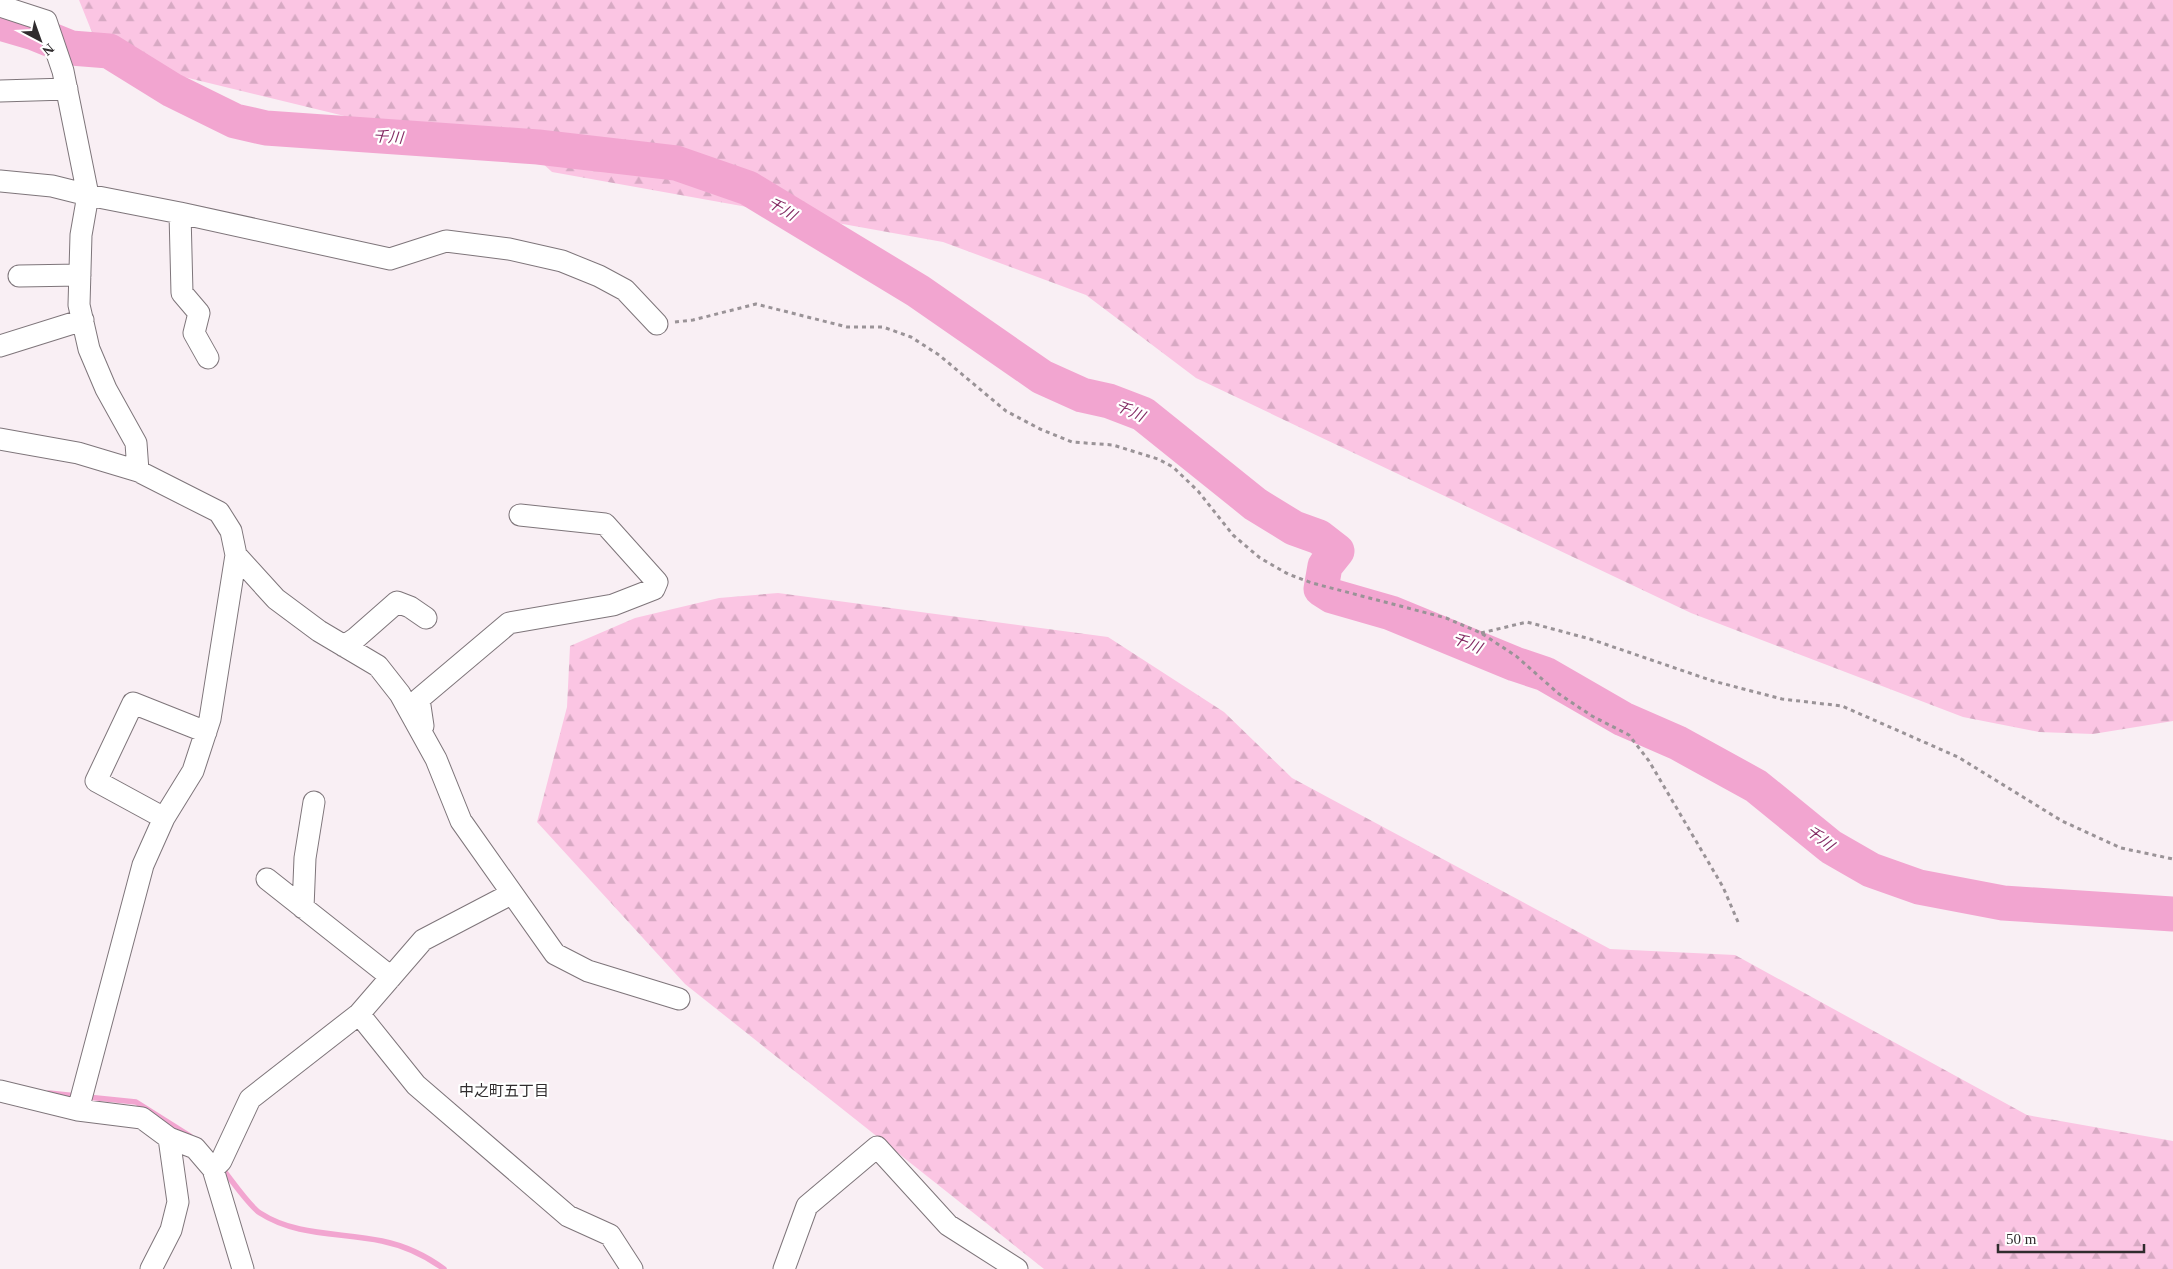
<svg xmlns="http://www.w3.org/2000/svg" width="2173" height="1269" font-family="'Times New Roman','Noto Sans JP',serif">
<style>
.forest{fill:url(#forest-firs)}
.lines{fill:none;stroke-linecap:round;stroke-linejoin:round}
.stream{stroke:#f2a5d0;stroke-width:5.5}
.river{stroke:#f2a5d0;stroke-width:35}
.minor-casing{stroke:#7e757a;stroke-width:23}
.path{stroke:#9a9397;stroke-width:3;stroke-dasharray:4 4;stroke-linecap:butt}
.minor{stroke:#fff;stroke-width:21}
.labels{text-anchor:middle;stroke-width:4.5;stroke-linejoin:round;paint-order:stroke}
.water-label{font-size:15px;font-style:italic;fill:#852d65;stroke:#fff}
.neighbourhood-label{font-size:15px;fill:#302c2e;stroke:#fff}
</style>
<defs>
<pattern id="forest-firs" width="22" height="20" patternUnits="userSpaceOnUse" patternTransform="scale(1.25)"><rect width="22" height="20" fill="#fbc5e3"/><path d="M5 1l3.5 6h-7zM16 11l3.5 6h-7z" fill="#d7a9c3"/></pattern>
</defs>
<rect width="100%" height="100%" fill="#f9eff4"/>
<!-- forest -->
<path class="forest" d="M79 0H2173V721L2093 734 2039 732 1963 717 1691 613 1196 378 1086 295 943 242 552 172 517 140 357 119 102 57Z
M778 593 1108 637 1224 712 1292 778 1610 949 1735 955 2027 1115 2173 1141V1269H1044L685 984 537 822 567 707 570 646 635 618 719 598Z"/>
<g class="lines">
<!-- stream -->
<path class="stream" d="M49 1093 77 1096
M87 1097 136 1102 190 1136
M221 1167C231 1179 249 1206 260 1213 297 1237 342 1232 382 1241 406 1246 425 1255 444 1269"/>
<!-- river -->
<path class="river" d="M0 23 34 33 71 48 109 51 172 90 235 121 266 128 538 147 676 163 748 188 918 291 1042 377 1082 395 1109 401 1143 414 1255 504 1294 528 1319 537 1337 551 1325 566 1321 589 1332 596 1391 613 1515 664 1545 674 1623 719 1678 743 1756 786 1831 847 1871 870 1919 887 2003 903 2173 914"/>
<!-- minor casing -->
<g class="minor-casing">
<path id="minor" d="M0 6 46 21 63 71 88 195 81 235 79 305 89 349 106 389 136 443 138 471
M0 91 67 89
M0 181 52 186 88 195 180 213 390 259 446 241 509 249 562 261 599 276 625 290 657 324
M180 213 182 293 199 313 194 333 208 358
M19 276 80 275
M0 346 83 320
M0 439 78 453 138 471 219 512 231 531 236 555 276 599 319 631 378 666 400 694 436 759 461 821 555 954 588 971 679 999
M344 646 356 638 397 602 410 607 426 618
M423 726 419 699 509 623 613 605 654 589 657 582 605 524 520 515
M164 818 96 781 133 703 206 732
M267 879 391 977
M303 908 305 858 314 802
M359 1014 416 1085 568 1216 610 1235 632 1269
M0 1091 78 1110 142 1118 169 1138 178 1202 171 1230 151 1269
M78 1110 143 865 164 818 193 771 210 719 236 555
M169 1138 195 1148 213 1169 243 1269
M213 1169 221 1161 250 1099 359 1014 423 940 511 894
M784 1269 807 1206 877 1147 948 1225 1017 1269"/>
</g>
<!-- path -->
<path class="path" d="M675 322 693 320 756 304 847 327H883L911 337 939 355 1006 411 1040 429 1072 442 1113 445 1158 459 1173 467 1198 491 1233 535 1260 558 1288 574 1312 583 1446 618 1481 633 1516 656 1559 694 1592 716 1629 735 1649 761 1723 887 1738 922
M1481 633 1527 622 1590 639 1713 681 1782 699 1842 706 1958 757 2062 821 2121 848 2173 859"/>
<!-- minor -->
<use href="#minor" class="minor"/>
</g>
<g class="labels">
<!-- water labels -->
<g class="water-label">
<text transform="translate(388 137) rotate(4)" y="5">千川</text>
<text transform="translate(782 209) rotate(31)" y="5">千川</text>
<text transform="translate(1130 411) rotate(25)" y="5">千川</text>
<text transform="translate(1467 643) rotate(22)" y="5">千川</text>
<text transform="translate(1820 838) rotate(38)" y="5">千川</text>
</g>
<!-- neighbourhood labels -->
<g class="neighbourhood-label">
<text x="504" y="1096">中之町五丁目</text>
</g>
</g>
<!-- north arrow -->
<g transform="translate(40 40) rotate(139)" stroke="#ffffff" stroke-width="4" paint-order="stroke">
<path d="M0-4L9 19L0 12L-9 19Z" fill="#302c2e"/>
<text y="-8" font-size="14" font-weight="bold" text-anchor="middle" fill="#302c2e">N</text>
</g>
<!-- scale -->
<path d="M1998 1244v8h146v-8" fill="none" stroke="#302c2e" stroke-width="2.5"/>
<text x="2006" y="1244" font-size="15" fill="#302c2e" stroke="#ffffff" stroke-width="4" paint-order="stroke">50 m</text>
</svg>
